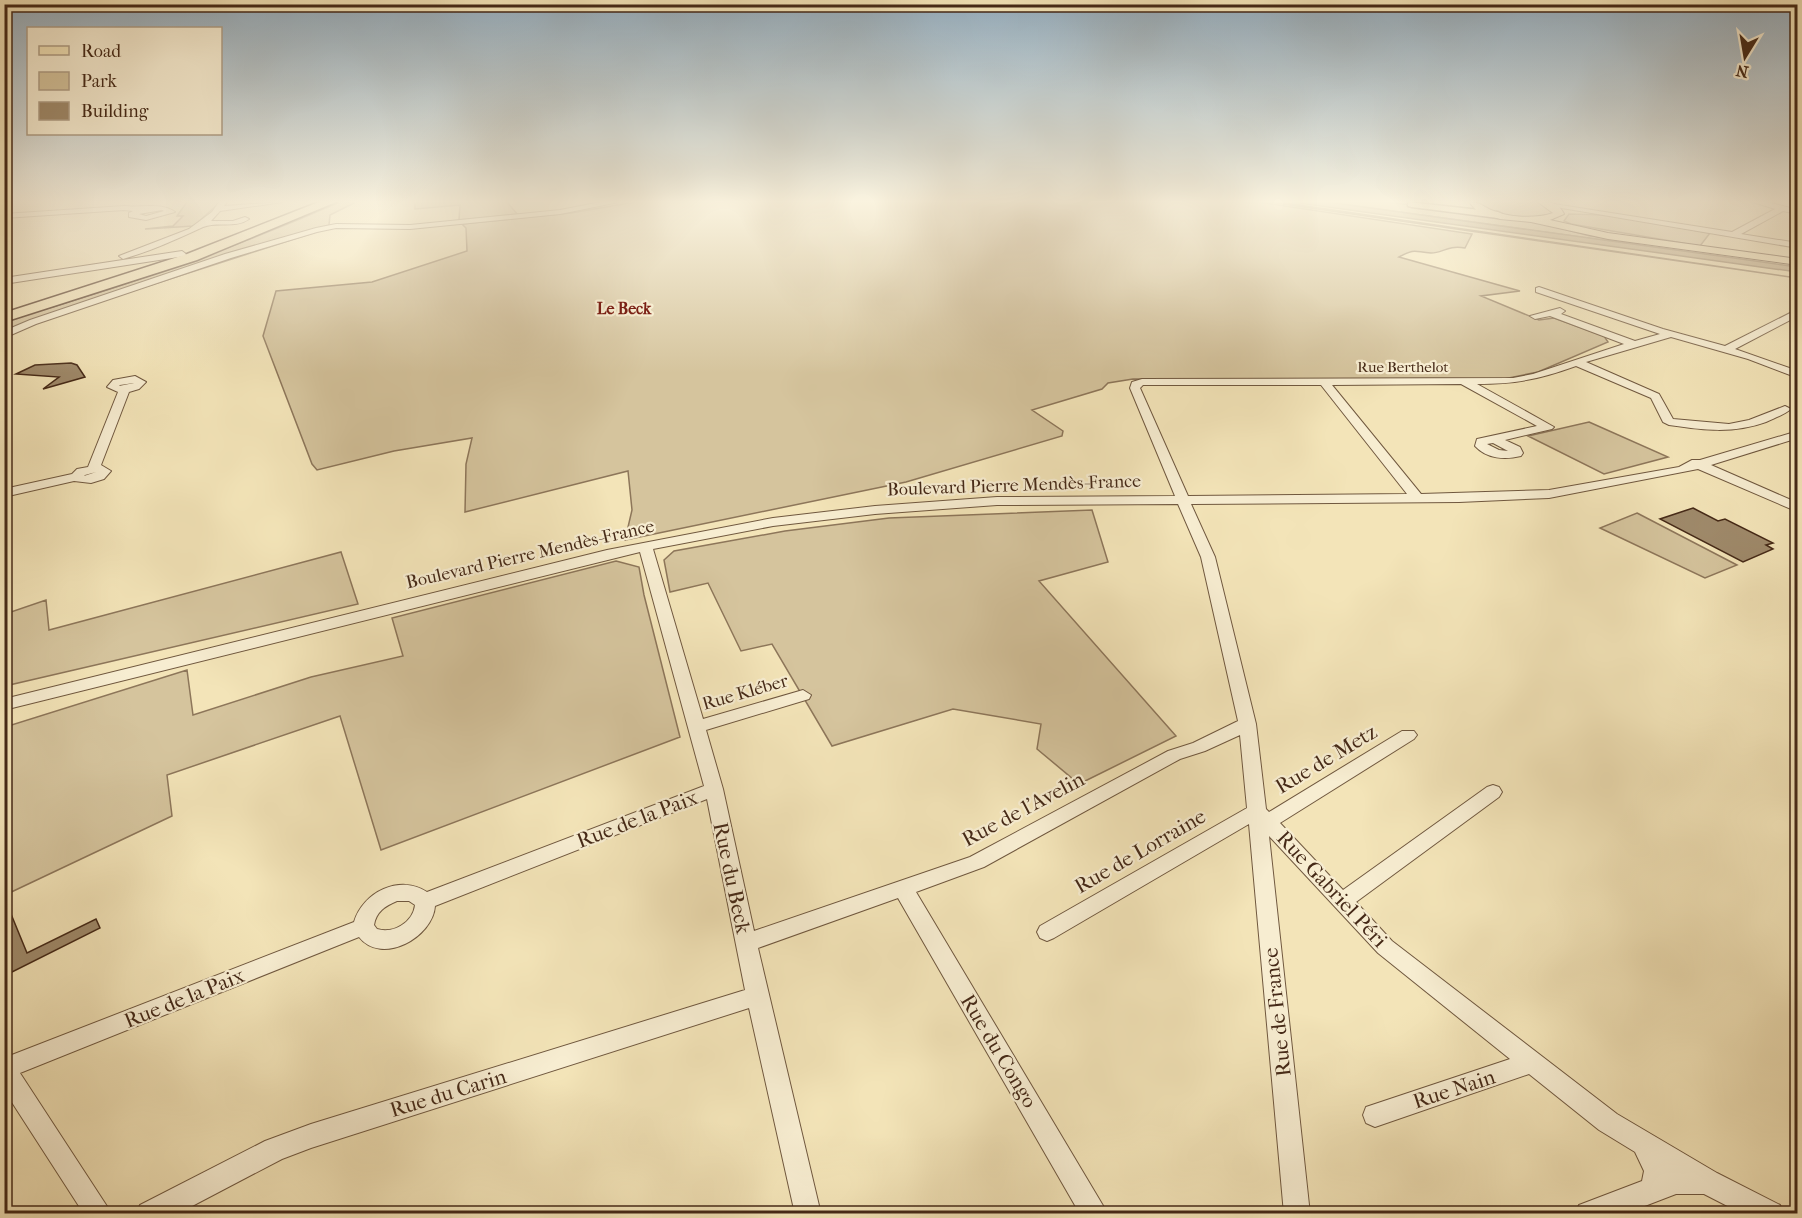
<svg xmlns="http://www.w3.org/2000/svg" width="1802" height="1218" font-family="'IM FELL French Canon',serif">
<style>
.green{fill:#d5c49d;stroke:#8d765a;stroke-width:1.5}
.water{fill:#b8a481;stroke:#8a7357;stroke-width:1.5}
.building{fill:#9f8a6b;stroke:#452917;stroke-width:1.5}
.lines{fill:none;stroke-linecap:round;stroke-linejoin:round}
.minor-casing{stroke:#70583f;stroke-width:2}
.major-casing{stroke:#452917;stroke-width:2}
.highway-casing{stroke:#452917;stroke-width:3}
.minor{fill:#f7edd1;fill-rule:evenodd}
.major{fill:#f3e4b8;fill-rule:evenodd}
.highway{fill:#f3e4b8;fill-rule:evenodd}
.labels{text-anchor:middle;stroke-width:4.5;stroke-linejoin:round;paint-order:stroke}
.far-street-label{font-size:15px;fill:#452917;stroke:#f7edd1}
.far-neighbourhood-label{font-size:16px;font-weight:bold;fill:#7a1f14;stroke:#f7edd1}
.street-label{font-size:18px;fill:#452917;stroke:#f7edd1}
.near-street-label{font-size:21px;fill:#452917;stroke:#f7edd1}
</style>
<rect width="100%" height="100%" fill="#f3e4b8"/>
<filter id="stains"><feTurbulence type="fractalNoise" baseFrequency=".00333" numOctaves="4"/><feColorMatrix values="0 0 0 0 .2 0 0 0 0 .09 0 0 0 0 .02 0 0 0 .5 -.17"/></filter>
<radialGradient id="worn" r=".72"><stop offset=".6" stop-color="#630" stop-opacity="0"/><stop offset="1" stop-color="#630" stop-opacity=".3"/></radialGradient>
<!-- green -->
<path class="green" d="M187 202H220L194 226 145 229 173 226 183 216H177Z
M340 202H356L330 215 329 225 316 232 5 332 4 321C119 289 231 249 340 202Z
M415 202H507L517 214 459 220 460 205 415 209Z
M635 202H1259L1472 234 1465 248C1447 245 1443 253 1431 253 1414 252 1416 248 1399 257L1520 291 1481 296 1539 320 1554 318 1604 336 1608 342 1538 372 1499 380 1133 379 1108 383 1102 389 1032 410 1063 431 1062 436 906 482 625 540 632 510 628 471 465 512 466 464 472 438 394 451 317 470 312 464 263 336 276 291 372 282 467 251 466 228 462 224 571 213Z
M1327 202H1388L1541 223 1590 236 1640 243 1639 245Z
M1479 202H1538L1553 209V214C1534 221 1491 220 1479 202Z
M1569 214 1605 215 1710 233 1700 246 1571 224 1564 221Z
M1589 422 1668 457 1604 474 1528 436Z
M1092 510 1108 562 1039 581 1176 736 1079 784 1037 749 1041 724 953 709 832 746 772 644 741 651 708 583 670 592 664 560 674 551 785 531 889 518Z
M1637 513 1737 565 1705 578 1600 528Z
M341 552 358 604 5 686V614L46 600 49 630Z
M616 561 639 567 644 595 680 737 381 850 340 716 167 775 172 816 5 895V727L187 670 193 715 311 677 403 656 392 618Z"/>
<!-- water -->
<path class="water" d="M1268 202H1279L1797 278Z
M1292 202H1327L1734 258 1797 267V272Z"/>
<!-- building -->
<path class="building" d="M71 363 77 365 85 377 43 389 59 377 16 374 35 365Z
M1693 508 1718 521 1725 519 1773 543 1766 545 1773 549 1743 562 1660 519Z
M4 897 27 953 96 919 100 928 4 976Z"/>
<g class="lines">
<!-- minor casing -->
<g class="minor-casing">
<path id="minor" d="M219 202H227L224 206 283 202 220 211 211 221H233L245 217 249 219C235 229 218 221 203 227 177 239 151 251 123 259L119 256 189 229 212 212Z
M601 202H619L560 214 410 229 336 228 317 232 231 258 36 324 4 338V331L30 320 225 254 316 228 336 224 410 225 560 210Z
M1753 202H1767L1798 210V214L1783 211 1741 234 1798 243V248L1550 206 1554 204 1732 232 1775 209Z
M124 206C140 208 162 202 175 212L146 220 129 217V213L133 211 124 210 4 218V214ZM162 210 164 211 146 216 139 214Z
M182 251 186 254 185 256 4 284V278Z
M1539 287 1663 329 1725 346 1798 309V316L1735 349 1798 371V378L1748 359 1671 337 1586 362 1659 394 1673 419 1729 424 1749 420 1785 406 1791 409C1784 415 1774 418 1766 422 1733 434 1703 430 1669 425L1663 422 1651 398 1576 366C1540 379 1516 384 1477 384L1554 427 1552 429 1505 440 1520 447 1523 453 1521 456C1505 460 1487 459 1475 446L1477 439 1537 426 1461 384 1332 385 1421 494 1549 490 1679 467 1692 460H1700L1798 431V438L1711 465 1798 503V512L1698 469 1549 498 1459 502 1191 504 1215 557 1256 724 1266 809 1269 812 1402 731H1414L1417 735 1414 739 1280 823 1343 890 1487 787 1493 785 1499 787 1502 792 1499 797 1356 902 1392 941 1617 1114 1717 1173 1780 1205 1784 1214H1743L1704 1194H1676L1624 1214H1575L1579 1205 1642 1181 1644 1171 1635 1152 1599 1130 1529 1074 1375 1127 1366 1123 1363 1115 1366 1107 1510 1059 1378 953 1269 836 1310 1214H1284L1249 824 1054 938 1047 941 1040 938 1037 932 1040 926 1247 808 1240 735 1205 751 1180 759 984 867 916 892 1108 1214H1080L898 898 758 948 821 1214H795L749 1008 311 1148 282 1159 177 1214H136L140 1205 265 1141 311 1124 745 990 707 799 435 906C433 937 382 966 359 937L20 1073 112 1214H84L4 1090V1058L354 922C363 892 400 874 427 892L704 786 640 552 4 710V699L607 550 773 518 875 506 997 497 1175 496 1130 388 1132 382 1142 379 1513 378 1533 374 1624 344 1550 316 1535 319 1530 316 1560 308 1565 311 1561 314 1635 341 1660 334 1536 292V288ZM1143 385H1321L1407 494 1188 496 1140 388ZM1493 443 1508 451 1499 450 1487 444ZM1178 504 1201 557 1238 721 1193 743 1168 751 970 857 754 931 723 789 706 730 809 699 811 695 803 690 703 719 653 549 773 526 875 514 997 505ZM397 901H409L415 905C413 922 394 934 377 929L374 925C376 912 385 906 397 901Z
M135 376 146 382 139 389 129 392 101 465 111 471 104 479 91 483 74 481 4 497V489L72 474 77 469 88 467 118 392 107 387 113 380ZM134 383 119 386 120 385ZM96 472 84 476 85 475Z"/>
</g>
<!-- major casing -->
<g class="major-casing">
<path id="major" d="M1469 202C1480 202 1482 206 1491 210 1508 218 1536 219 1553 213L1538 202C1551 202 1558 202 1564 214L1550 220 1608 233 1798 259V265L1608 239 1531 222 1500 219 1476 210Z"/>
</g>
<!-- highway casing -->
<g class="highway-casing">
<path id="highway" d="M319 202H336L197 260 4 322V313L187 254Z
M1408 202 1498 212 1504 215 1498 218 1412 207 1408 206Z"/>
</g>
<!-- minor -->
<use href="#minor" class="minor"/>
<!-- major -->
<use href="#major" class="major"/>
<!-- highway -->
<use href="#highway" class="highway"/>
</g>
<!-- sky -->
<linearGradient id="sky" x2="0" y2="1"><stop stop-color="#95aebf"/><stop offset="0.54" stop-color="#faf3df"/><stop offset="1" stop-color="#faf3df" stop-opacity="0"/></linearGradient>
<rect width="1802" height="373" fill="url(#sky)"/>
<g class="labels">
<!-- far-street labels -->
<g class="far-street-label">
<text x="1403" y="372">Rue Berthelot</text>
</g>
<!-- far-neighbourhood labels -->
<g class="far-neighbourhood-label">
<text x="624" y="314">Le Beck</text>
</g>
<!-- street labels -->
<g class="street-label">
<text transform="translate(1014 485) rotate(-2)" y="6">Boulevard Pierre Mendès-France</text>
<text transform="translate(530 554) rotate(-13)" y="6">Boulevard Pierre Mendès-France</text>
<text transform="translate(745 692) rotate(-16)" y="6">Rue Kléber</text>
</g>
<!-- near-street labels -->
<g class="near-street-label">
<text transform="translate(1326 759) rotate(-31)" y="7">Rue de Metz</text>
<text transform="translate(1023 809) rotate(-28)" y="7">Rue de l'Avelin</text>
<text transform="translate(637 819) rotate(-21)" y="7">Rue de la Paix</text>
<text transform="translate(1140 851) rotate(-30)" y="7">Rue de Lorraine</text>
<text transform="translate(732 878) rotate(78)" y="7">Rue du Beck</text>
<text transform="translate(1332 889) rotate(47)" y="7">Rue Gabriel Péri</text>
<text transform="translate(184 998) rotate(-22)" y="7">Rue de la Paix</text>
<text transform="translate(1277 1012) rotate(-96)" y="7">Rue de France</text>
<text transform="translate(999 1051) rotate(59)" y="7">Rue du Congo</text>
<text transform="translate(1454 1089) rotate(-18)" y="7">Rue Nain</text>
<text transform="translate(448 1093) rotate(-17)" y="7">Rue du Carin</text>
</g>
</g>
<!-- margin -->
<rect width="1802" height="1218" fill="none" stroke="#f3e4b8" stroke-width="24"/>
<rect x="6" y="6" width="1790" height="1206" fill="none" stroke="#452917" stroke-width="3"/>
<rect x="12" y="12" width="1778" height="1194" fill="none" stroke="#452917" stroke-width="1.5"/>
<!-- legend -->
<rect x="27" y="27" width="195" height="108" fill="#f7edd1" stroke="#b09f87" stroke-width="1.5"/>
<rect x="39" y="46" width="30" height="9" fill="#f3e4b8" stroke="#b09f87" stroke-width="1.5"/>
<text x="81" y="57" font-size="18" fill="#452917">Road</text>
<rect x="39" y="72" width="30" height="18" fill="#d5c49d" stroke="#b09f87" stroke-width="1.5"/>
<text x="81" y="87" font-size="18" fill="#452917">Park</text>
<rect x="39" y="102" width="30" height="18" fill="#9f8a6b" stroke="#b09f87" stroke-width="1.5"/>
<text x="81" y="117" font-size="18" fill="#452917">Building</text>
<!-- north arrow -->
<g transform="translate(1745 57) rotate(191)" stroke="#f7edd1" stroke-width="4.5" paint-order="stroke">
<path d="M0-4.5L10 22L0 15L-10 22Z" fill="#452917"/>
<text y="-9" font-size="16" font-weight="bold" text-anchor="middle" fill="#452917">N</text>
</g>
<rect width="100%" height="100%" filter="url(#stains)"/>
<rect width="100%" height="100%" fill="url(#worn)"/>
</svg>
